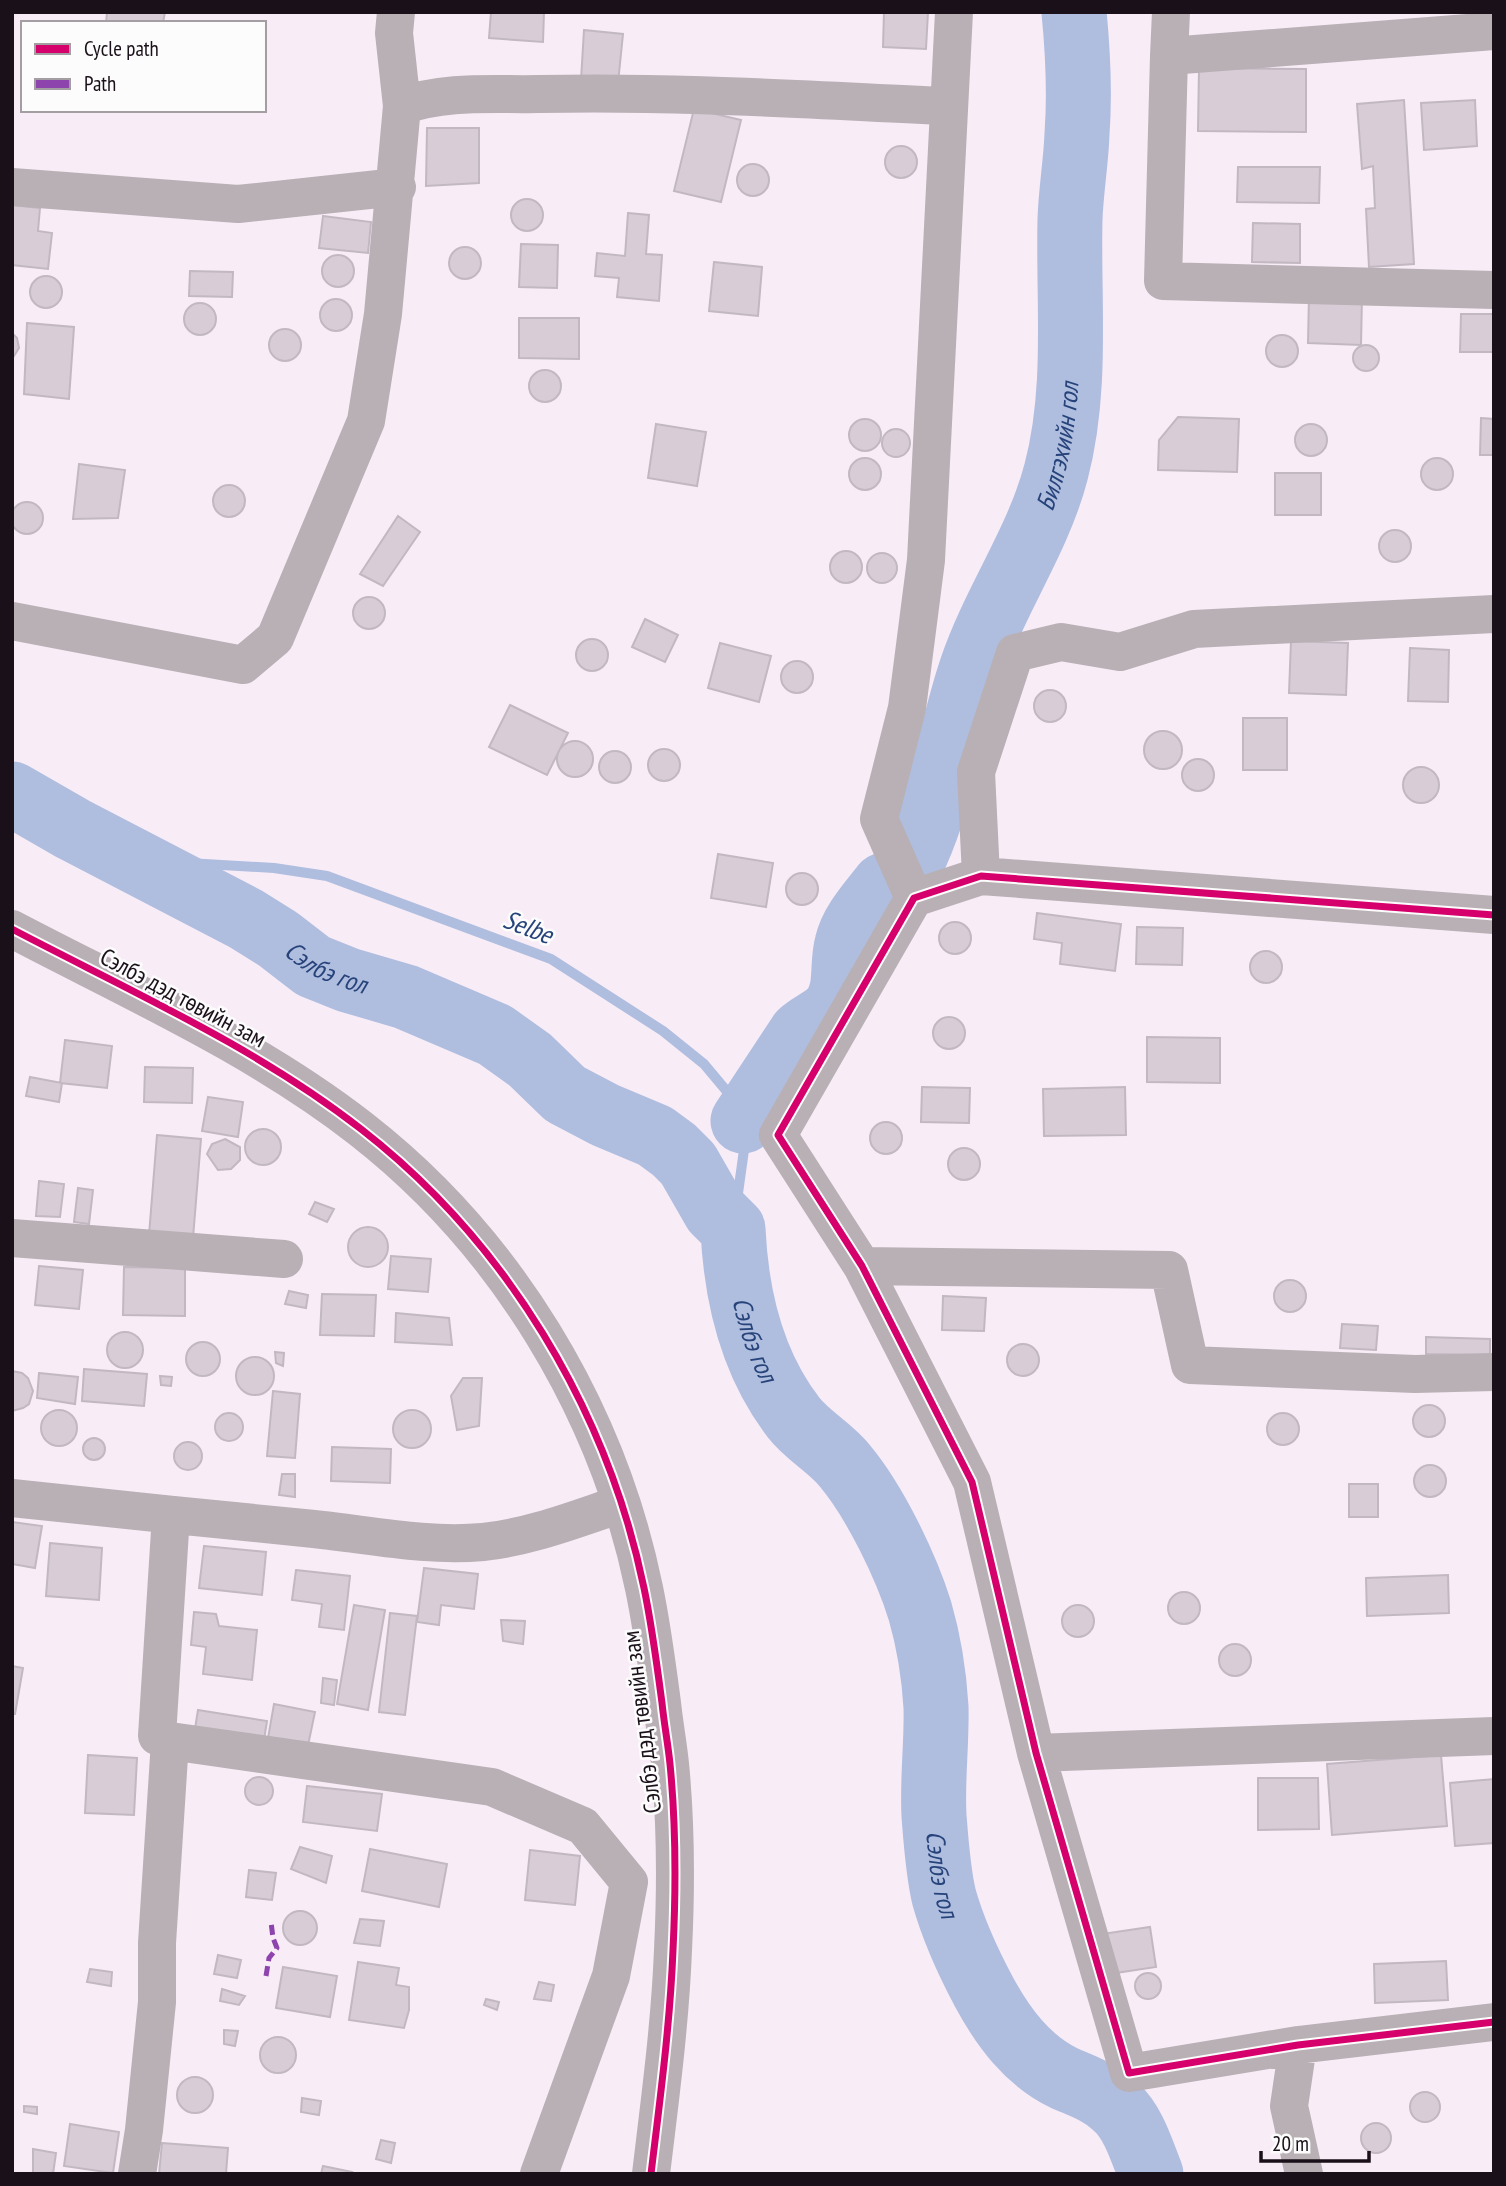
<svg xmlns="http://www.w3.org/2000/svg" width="1506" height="2186" font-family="'PT Sans Narrow',sans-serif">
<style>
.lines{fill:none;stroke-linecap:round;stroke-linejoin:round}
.stream{stroke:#afbddf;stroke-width:10}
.river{stroke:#afbddf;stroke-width:65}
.building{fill:#d8cdd7;stroke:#c2b8c2;stroke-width:2}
.minor{stroke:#b8b0b5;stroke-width:38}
.quiet{stroke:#8e44ad;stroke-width:5;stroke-dasharray:10 5;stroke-linecap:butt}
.cycleway-casing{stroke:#fcfcfc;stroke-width:11}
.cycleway{stroke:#d6006c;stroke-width:7}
.labels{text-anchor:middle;stroke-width:5;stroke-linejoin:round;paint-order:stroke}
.street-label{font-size:24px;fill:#1a1019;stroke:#fcfcfc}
.water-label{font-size:26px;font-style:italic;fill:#26437a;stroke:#fcfcfc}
</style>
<rect width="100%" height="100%" fill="#f8ecf7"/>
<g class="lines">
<!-- stream -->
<path class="stream" d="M137 860 274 868 327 876 551 959 663 1031 704 1064 735 1101 743 1121 744 1150 733 1229"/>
<!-- river -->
<g class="river">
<path id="s1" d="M12 794 73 829 246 919 278 939 313 966 348 980 406 997 495 1035 530 1060 565 1094 605 1115 655 1136 674 1150 688 1164 715 1211 733 1229C736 1296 752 1364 794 1418 808 1436 831 1448 845 1466 875 1502 906 1566 920 1611 929 1642 934 1674 936 1707 937 1743 932 1779 934 1816 936 1841 938 1872 944 1897 953 1929 968 1962 984 1992 1003 2027 1027 2060 1064 2078 1082 2086 1101 2092 1116 2107 1134 2123 1142 2152 1151 2174"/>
<path id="s2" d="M916 854C943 794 951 728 972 667 995 600 1038 541 1056 472 1078 389 1068 303 1070 219 1071 190 1076 162 1077 134 1080 93 1078 53 1074 12"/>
<path d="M743 1121 801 1033C812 1023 826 1019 835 1007 848 986 841 966 847 944 852 922 871 902 884 885"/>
</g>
</g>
<!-- building -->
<path class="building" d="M107 12H165L163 23H106Z
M491 12H544L543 42 489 38Z
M884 12H928L926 49 883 47Z
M584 30 623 34 618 83 581 80Z
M1199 68 1306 69V132L1198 131Z
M1404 100 1414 264 1369 267 1366 209 1375 208 1373 166 1362 169 1357 104Z
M1475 100 1477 146 1424 150 1421 103Z
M694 109 741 120 721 202 674 191Z
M427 128H479V183L426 186Z
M885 162a16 16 0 1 1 32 0a16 16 0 1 1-32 0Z
M737 180a16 16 0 1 1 32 0a16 16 0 1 1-32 0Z
M1238 167H1320L1319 203 1237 202Z
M511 215a16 16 0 1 1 32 0a16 16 0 1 1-32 0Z
M12 205 40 208 38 231 52 233 48 269 12 265Z
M628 213 649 215 646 254 662 255 659 301 617 297 619 278 595 276 597 253 625 256Z
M323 216 371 222 368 253 319 248Z
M1253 223 1300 224V263L1252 262Z
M521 244 558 245 557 288 519 287Z
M449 263a16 16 0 1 1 32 0a16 16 0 1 1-32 0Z
M322 271a16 16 0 1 1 32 0a16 16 0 1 1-32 0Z
M714 262 762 267 758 316 709 311Z
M190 271 233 272 232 297 189 296Z
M30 292a16 16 0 1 1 32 0a16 16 0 1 1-32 0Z
M1309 294 1362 296 1361 345 1308 343Z
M320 315a16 16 0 1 1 32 0a16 16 0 1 1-32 0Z
M184 319a16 16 0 1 1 32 0a16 16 0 1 1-32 0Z
M1461 314H1494V352H1460Z
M519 318H579V359L519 358Z
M27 323 74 327 69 399 24 394Z
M269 345a16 16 0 1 1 32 0a16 16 0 1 1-32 0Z
M12 333 17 338 19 348 12 359Z
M1266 351a16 16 0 1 1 32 0a16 16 0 1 1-32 0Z
M1353 358a13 13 0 1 1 26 0a13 13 0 1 1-26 0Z
M529 386a16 16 0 1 1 32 0a16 16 0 1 1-32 0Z
M1178 417 1239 419 1237 472 1158 470 1159 440Z
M1481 418 1494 419V455H1480Z
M849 435a16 16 0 1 1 32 0a16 16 0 1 1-32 0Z
M1295 440a16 16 0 1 1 32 0a16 16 0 1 1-32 0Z
M656 424 706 432 697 486 648 478Z
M882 443a14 14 0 1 1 28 0a14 14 0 1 1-28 0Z
M1421 474a16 16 0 1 1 32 0a16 16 0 1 1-32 0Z
M849 474a16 16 0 1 1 32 0a16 16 0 1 1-32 0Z
M79 464 125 470 118 518 73 519Z
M1275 473H1321V515H1275Z
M213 501a16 16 0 1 1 32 0a16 16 0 1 1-32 0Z
M11 518a16 16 0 1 1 32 0a16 16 0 1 1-32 0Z
M398 516 420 532 383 586 360 574Z
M1379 546a16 16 0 1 1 32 0a16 16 0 1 1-32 0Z
M830 567a16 16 0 1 1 32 0a16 16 0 1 1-32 0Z
M867 568a15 15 0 1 1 30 0a15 15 0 1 1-30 0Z
M353 613a16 16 0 1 1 32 0a16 16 0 1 1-32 0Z
M645 619 678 635 665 662 632 647Z
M576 655a16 16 0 1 1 32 0a16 16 0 1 1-32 0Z
M1291 641 1348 643 1346 695 1289 693Z
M720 643 771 656 759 702 708 688Z
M1410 648 1449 650 1448 702 1408 701Z
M781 677a16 16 0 1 1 32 0a16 16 0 1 1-32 0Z
M1034 706a16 16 0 1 1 32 0a16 16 0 1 1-32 0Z
M510 705 568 733 547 775 489 747Z
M1243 718H1287V770H1243Z
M1144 750a19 19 0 1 1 38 0a19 19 0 1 1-38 0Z
M557 759a18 18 0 1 1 36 0a18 18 0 1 1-36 0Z
M648 765a16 16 0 1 1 32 0a16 16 0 1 1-32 0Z
M599 767a16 16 0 1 1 32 0a16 16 0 1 1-32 0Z
M1182 775a16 16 0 1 1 32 0a16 16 0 1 1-32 0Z
M1403 785a18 18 0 1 1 36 0a18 18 0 1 1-36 0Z
M718 854 773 863 766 907 711 898Z
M786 889a16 16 0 1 1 32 0a16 16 0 1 1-32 0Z
M1037 913 1121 924 1115 971 1060 964 1062 943 1034 939Z
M939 938a16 16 0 1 1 32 0a16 16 0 1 1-32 0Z
M1137 927 1183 928 1182 965 1136 964Z
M1250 967a16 16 0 1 1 32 0a16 16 0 1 1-32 0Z
M933 1033a16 16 0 1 1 32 0a16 16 0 1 1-32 0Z
M1147 1037 1220 1038V1083L1147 1082Z
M65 1040 112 1046 107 1088 60 1083Z
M145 1067 193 1068 192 1103 144 1102Z
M30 1077 62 1083 59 1102 26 1096Z
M922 1087 970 1088 969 1123 921 1122Z
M1125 1087 1126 1135 1044 1136 1043 1089Z
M208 1097 243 1102 238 1137 202 1131Z
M870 1138a16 16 0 1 1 32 0a16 16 0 1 1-32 0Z
M245 1147a18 18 0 1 1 36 0a18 18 0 1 1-36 0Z
M157 1135 201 1139 193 1238 149 1235Z
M225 1139 240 1147V1160L231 1169 218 1170 207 1154 212 1144Z
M948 1164a16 16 0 1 1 32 0a16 16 0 1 1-32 0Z
M39 1181 64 1184 60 1217 36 1216Z
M78 1188 93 1190 89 1224 74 1222Z
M315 1202 334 1209 327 1222 309 1214Z
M348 1247a20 20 0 1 1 40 0a20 20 0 1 1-40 0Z
M391 1256 431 1259 428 1292 388 1289Z
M39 1266 83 1270 79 1309 35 1305Z
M124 1267 185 1268V1316L123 1315Z
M1274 1296a16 16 0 1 1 32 0a16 16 0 1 1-32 0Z
M289 1291 308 1295 306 1308 285 1304Z
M322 1294 376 1295 374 1336 320 1335Z
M943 1296 986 1298 984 1331 942 1330Z
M396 1313 449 1318 452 1345 395 1342Z
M1342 1324 1378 1326 1376 1350 1340 1348Z
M107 1350a18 18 0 1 1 36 0a18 18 0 1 1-36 0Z
M1426 1337 1490 1339V1355L1426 1354Z
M186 1359a17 17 0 1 1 34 0a17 17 0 1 1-34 0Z
M1007 1360a16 16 0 1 1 32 0a16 16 0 1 1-32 0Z
M275 1352 284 1353 283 1366 276 1363Z
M236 1376a19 19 0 1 1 38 0a19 19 0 1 1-38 0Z
M84 1369 147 1374 144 1406 82 1401Z
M12 1371 22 1373 28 1378 33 1391 29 1404 23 1408 12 1411Z
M39 1373 78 1377 75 1404 37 1398Z
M160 1376 172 1377 171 1386 161 1385Z
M463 1378H482L479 1426 457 1430 451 1396Z
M273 1391 300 1394 295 1458 267 1456Z
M1413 1421a16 16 0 1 1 32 0a16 16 0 1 1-32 0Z
M393 1429a19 19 0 1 1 38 0a19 19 0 1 1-38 0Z
M41 1428a18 18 0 1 1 36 0a18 18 0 1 1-36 0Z
M1267 1429a16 16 0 1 1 32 0a16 16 0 1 1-32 0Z
M215 1427a14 14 0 1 1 28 0a14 14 0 1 1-28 0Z
M83 1449a11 11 0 1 1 22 0a11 11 0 1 1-22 0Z
M174 1456a14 14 0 1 1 28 0a14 14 0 1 1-28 0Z
M332 1447 391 1449 390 1483 331 1481Z
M1414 1481a16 16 0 1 1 32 0a16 16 0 1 1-32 0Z
M282 1474H295V1497L279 1495Z
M1349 1484H1378V1517H1349Z
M12 1522 42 1526 35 1568 12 1564Z
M50 1543 102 1548 99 1600 46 1596Z
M204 1546 266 1552 262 1595 199 1588Z
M424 1568 478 1574 474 1609 441 1605 439 1625 417 1622Z
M296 1570 350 1576 344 1630 319 1627 322 1604 292 1600Z
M1448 1575 1449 1613 1367 1616 1366 1578Z
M1168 1608a16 16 0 1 1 32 0a16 16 0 1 1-32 0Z
M1062 1621a16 16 0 1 1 32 0a16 16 0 1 1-32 0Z
M354 1605 385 1610 368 1710 337 1704Z
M194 1612 216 1614 219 1626 257 1630 252 1680 203 1674 206 1647 191 1645Z
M390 1613 417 1616 405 1715 379 1712Z
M501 1620 525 1621 523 1644 503 1641Z
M1219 1660a16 16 0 1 1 32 0a16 16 0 1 1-32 0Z
M12 1666 23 1668 15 1714H12Z
M323 1678 337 1680 334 1705 321 1703Z
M274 1704 315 1712 307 1750 267 1744Z
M198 1710 267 1721 263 1746 194 1735Z
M88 1755 137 1758 134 1815 85 1813Z
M1441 1755 1447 1826 1332 1835 1327 1764Z
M245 1791a14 14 0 1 1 28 0a14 14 0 1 1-28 0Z
M1258 1778H1318L1319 1829 1258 1830Z
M1494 1779V1843L1455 1846 1450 1783Z
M307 1786 382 1794 377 1831 303 1822Z
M300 1847 332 1856 326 1883 291 1869Z
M370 1849 447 1864 439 1907 362 1891Z
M530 1850 580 1856 575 1905 525 1900Z
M249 1870 276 1873 272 1900 246 1897Z
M283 1928a17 17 0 1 1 34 0a17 17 0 1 1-34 0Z
M360 1919 384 1921 380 1946 354 1943Z
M1150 1927 1156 1967 1109 1974 1102 1934Z
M218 1955 241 1960 237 1978 214 1974Z
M1446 1961 1448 2000 1375 2003 1374 1964Z
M358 1962 399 1968 396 1985 409 1987V2010L404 2028 349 2020Z
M283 1967 337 1976 330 2017 276 2008Z
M90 1969 112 1972 111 1986 87 1982Z
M1135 1986a13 13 0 1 1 26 0a13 13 0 1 1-26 0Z
M539 1982 554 1985 551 2001 534 1999Z
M222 1989 245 1996 239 2005 220 2001Z
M486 1999 499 2002 497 2010 484 2005Z
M224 2030 238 2031 235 2046 224 2044Z
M260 2055a18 18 0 1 1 36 0a18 18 0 1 1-36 0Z
M177 2095a18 18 0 1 1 36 0a18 18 0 1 1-36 0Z
M1410 2107a15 15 0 1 1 30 0a15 15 0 1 1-30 0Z
M302 2098 321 2101 319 2115 301 2112Z
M24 2106 37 2107V2114L24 2112Z
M1361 2138a15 15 0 1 1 30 0a15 15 0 1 1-30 0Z
M70 2124 119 2132 113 2173 64 2166Z
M381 2140 395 2143 391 2163 376 2159Z
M162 2143 228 2148 226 2174H159Z
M33 2149 56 2153 53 2174 33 2173Z
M323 2166 352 2172 351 2174H321Z"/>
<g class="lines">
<!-- minor -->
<path class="minor" d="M396 12 394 33 402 106
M1494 31 1169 56 1163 281 1494 290
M1169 56 1171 12
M12 187 238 204 397 187
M12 621 243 665 275 638 366 421 383 314 402 106C446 90 493 95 539 94 675 91 811 100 947 106
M981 876 976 772 1015 653 1061 642 1120 652 1194 629 1494 614
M914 898 879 819 907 708 926 560 954 12
M1494 915 981 876 914 898 778 1135 862 1266 972 1482 1036 1753 1129 2073 1298 2045 1494 2022
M12 929C130 991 256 1047 361 1129 506 1242 607 1409 644 1588 652 1626 657 1665 662 1703 664 1723 668 1744 670 1764 676 1825 676 1889 673 1950 670 2025 660 2099 651 2174
M12 1238 284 1259
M862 1266 1169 1270 1190 1365 1415 1374 1494 1372
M12 1498C113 1509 213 1519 314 1529 371 1535 426 1547 483 1542 531 1537 576 1519 621 1504
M170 1741 492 1787 583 1826 629 1882 611 1976 539 2174
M1036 1753 1494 1736
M1298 2045 1289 2106 1304 2174
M137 2174 144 2130 157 2002V1943L170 1741 157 1736 171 1515"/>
<!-- quiet -->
<path class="quiet" d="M266 1976 269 1958 277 1948 273 1938 271 1922"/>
<!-- cycleway casing -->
<g class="cycleway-casing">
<path id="cycleway" d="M1494 915 981 876 914 898 778 1135 862 1266 972 1482 1036 1753 1129 2073 1298 2045 1494 2022
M12 929C130 991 256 1047 361 1129 506 1242 607 1409 644 1588 652 1626 657 1665 662 1703 664 1723 668 1744 670 1764 676 1825 676 1889 673 1950 670 2025 660 2099 651 2174"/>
</g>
<!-- cycleway -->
<use href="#cycleway" class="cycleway"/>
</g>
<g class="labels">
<!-- street labels -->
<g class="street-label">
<text transform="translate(183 998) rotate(28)" y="8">Сэлбэ дэд төвийн зам</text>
<text transform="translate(642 1722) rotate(-97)" y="8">Сэлбэ дэд төвийн зам</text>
</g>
<!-- water labels -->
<g class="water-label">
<text dy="9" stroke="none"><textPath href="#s2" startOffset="434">Билгэхийн гол</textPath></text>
<text transform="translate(528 927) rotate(21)" y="9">Selbe</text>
<text dy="9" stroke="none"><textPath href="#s1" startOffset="360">Сэлбэ гол</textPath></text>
<text dy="9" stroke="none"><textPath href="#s1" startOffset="970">Сэлбэ гол</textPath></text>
<text dy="9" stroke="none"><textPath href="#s1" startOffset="1558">Сэлбэ гол</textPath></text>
</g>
</g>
<!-- border -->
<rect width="1506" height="2186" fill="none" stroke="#1a1019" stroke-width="28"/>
<!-- legend -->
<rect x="21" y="21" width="245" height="91" fill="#fcfcfc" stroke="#a29ea1" stroke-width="2"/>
<rect x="35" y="44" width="35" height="10" fill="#d6006c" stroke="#a29ea1" stroke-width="2"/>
<text x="84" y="56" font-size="21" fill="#1a1019">Cycle path</text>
<rect x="35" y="79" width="35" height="10" fill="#8e44ad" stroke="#a29ea1" stroke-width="2"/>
<text x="84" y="91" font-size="21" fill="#1a1019">Path</text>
<!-- scale -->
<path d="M1261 2151v10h108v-10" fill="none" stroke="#1a1019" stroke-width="3.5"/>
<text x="1272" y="2151" font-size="21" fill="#1a1019" stroke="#fcfcfc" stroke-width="5" paint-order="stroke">20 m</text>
</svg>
